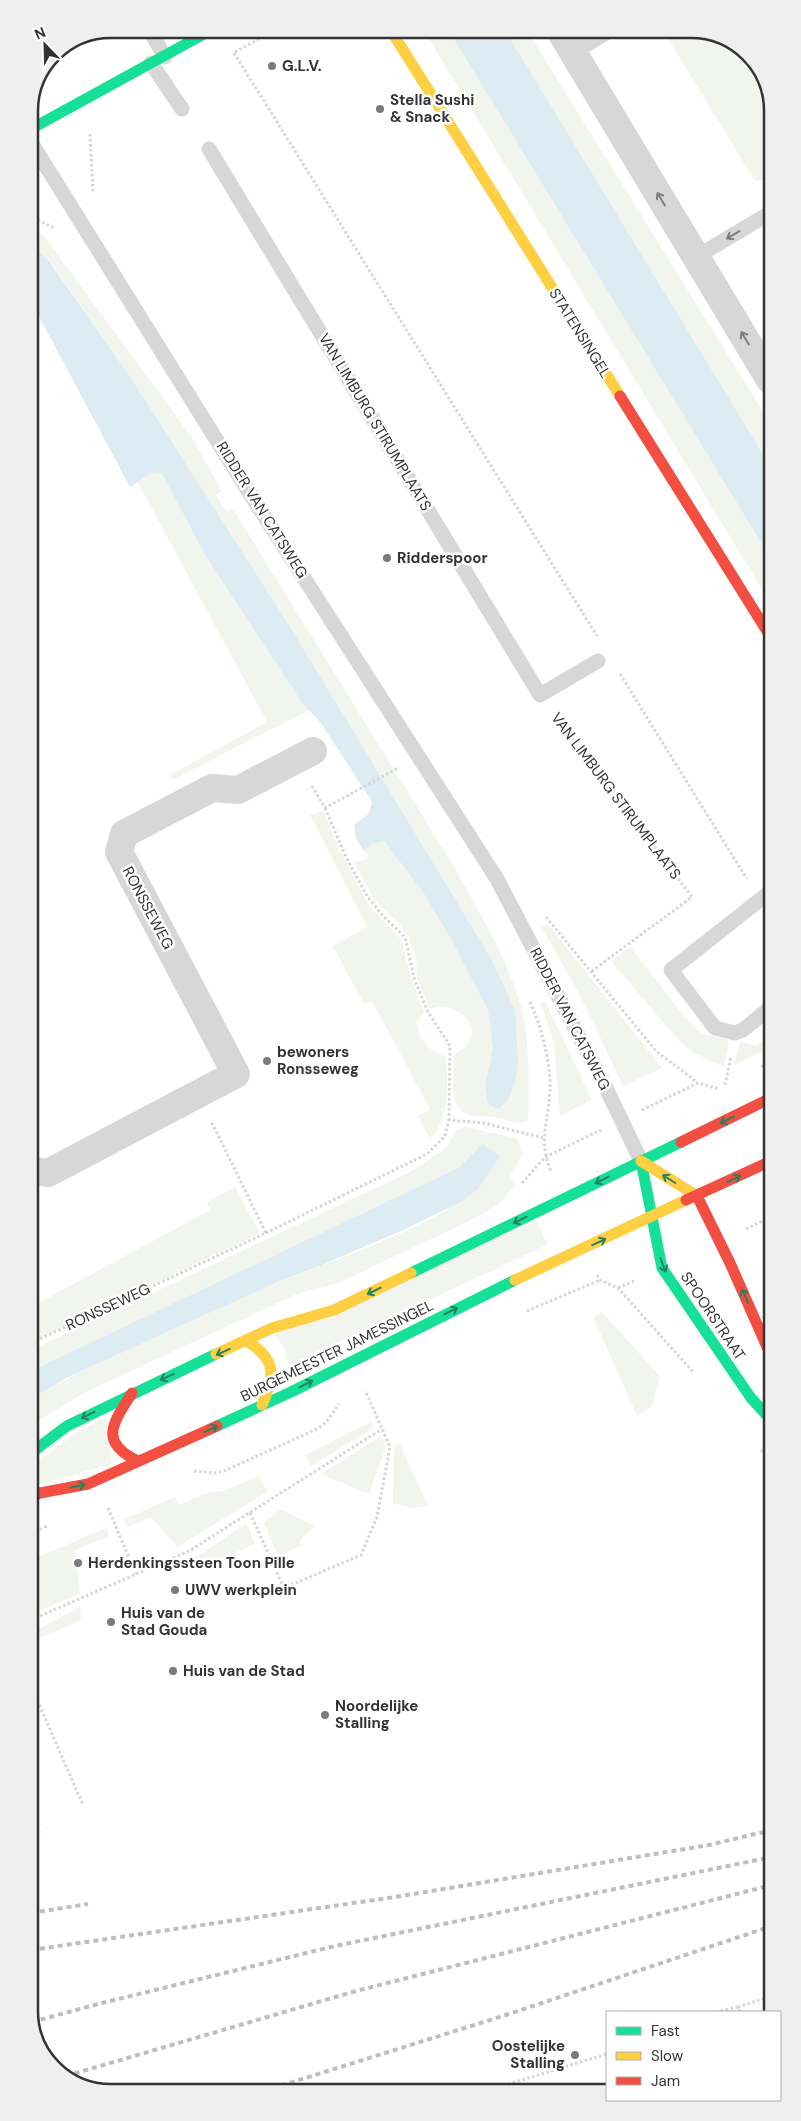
<svg xmlns="http://www.w3.org/2000/svg" width="801" height="2121" font-family="'DM Sans',sans-serif">
<style>
.green{fill:#f1f5ed}
.water{fill:#ddebf3}
.lines{fill:none;stroke-linecap:round;stroke-linejoin:round}
.path{stroke:#d6d6d6;stroke-width:3;stroke-dasharray:2.5 2.5;stroke-linecap:butt}
.lane{stroke:#d7d7d7;stroke-width:15}
.street{stroke:#d7d7d7;stroke-width:28}
.fast{stroke:#16e098;stroke-width:11}
.slow{stroke:#ffcf43;stroke-width:11}
.jam{stroke:#f24e42;stroke-width:11}
.rail{stroke:#bebebe;stroke-width:4;stroke-dasharray:5 4;stroke-linecap:butt}
.oneway{stroke:#7d7d7d}
.oneway2{stroke:#268160}
.poi-dot{fill:#7a7a7a;stroke:#fff;stroke-width:2}
.labels{text-anchor:middle;stroke-width:5;stroke-linejoin:round;paint-order:stroke}
.poi-label{font-size:15px;font-weight:bold;fill:#333;stroke:#fff;text-anchor:start}
.street-label{font-size:15px;fill:#333;stroke:#fff}
.rim{fill:none;stroke:#333;stroke-width:2.5}
</style>
<rect width="100%" height="100%" fill="#fff"/>
<!-- green -->
<path class="green" d="M423 29H526L770 423V603Z
M662 29H697L709 36 711 35 740 45 769 95 770 179 755 181Z
M29 228 44 236 191 436 222 491 216 495 227 512 233 509 456 870C480 914 508 959 521 1007 530 1037 529 1090 528 1121 516 1126 505 1119 494 1117 485 1116 475 1117 467 1114 448 1108 454 1072 454 1054 494 1035 458 997 430 1009L417 978 416 958 408 936 396 920 375 901 354 862 365 860 369 855 364 851 372 844 384 841 423 892 451 939 488 1010 493 1049 485 1086 488 1104 495 1107 515 1010 492 960 292 630 131 378 50 261 29 242Z
M154 472 162 474 207 558 309 710 172 780 170 775 267 722 138 483Z
M323 811 338 847 369 906 401 939 412 980 424 1012 417 1022C419 1041 428 1050 446 1057 447 1083 451 1119 430 1139L418 1116 430 1109 372 1001 364 1004 333 946 367 927 310 815Z
M548 924 662 1068 623 1086 582 999 541 926Z
M630 947 689 1022 702 1033 729 1040 724 1067 694 1053 679 1041 611 961Z
M545 1001 592 1100 560 1116 554 1043 541 1003Z
M771 1038V1047L734 1065 740 1042 756 1045Z
M466 1127 516 1138 523 1153 510 1176 515 1186 498 1205 465 1223 338 1283 297 1294 86 1392 31 1425V1399C77 1371 127 1350 177 1328 212 1312 247 1294 284 1280 346 1256 425 1229 478 1189L482 1144 458 1168 31 1371V1350L410 1172 445 1149 457 1130Z
M235 1187 260 1233 31 1342V1307L210 1210 207 1202Z
M537 1221 547 1245 289 1365 285 1350 274 1333Z
M602 1312 660 1376 652 1406 637 1416 593 1317Z
M106 1417 112 1464 31 1486V1467L74 1434Z
M372 1422 374 1428 311 1466 305 1455C328 1445 348 1432 372 1422Z
M381 1436 386 1447 369 1494 321 1474Z
M400 1444 428 1506 412 1508 393 1503 394 1447Z
M259 1476 267 1492 177 1547 151 1517 127 1527 124 1519 175 1497 179 1505 207 1493 224 1491Z
M280 1509 314 1526 299 1542 301 1546 278 1556 264 1523Z
M246 1523 255 1544 198 1569 191 1561Z
M106 1528 109 1536 75 1550 80 1594 31 1614V1570L39 1566 35 1558Z
M80 1607 81 1620 31 1642V1633Z"/>
<!-- water -->
<path class="water" d="M448 29H504L770 466V557Z
M29 242 49 261 131 378 292 630 492 960 515 1010 518 1062 515 1081 508 1100 498 1109 488 1104 485 1086 493 1049 488 1010 451 939 423 892 384 841 372 844 364 851 356 839 354 825 369 813 372 802 321 723 303 704 207 558 162 474 154 472 130 487 29 298Z
M482 1144 500 1156 478 1189 461 1202 405 1229 320 1266 282 1280 68 1377 31 1399V1371L458 1168Z"/>
<g class="lines">
<!-- path -->
<path class="path" d="M235 52 277 29
M234 53 597 636
M90 134 93 192
M29 215 54 228
M620 674 747 879
M555 715 692 897 592 971
M312 786 325 808 398 768
M325 808 346 857 367 896 383 916 405 937 414 978 428 1012 450 1046 449 1120
M546 917 656 1051 698 1083
M530 1002C541 1026 548 1053 550 1080 552 1113 536 1138 551 1171
M761 1067 771 1062
M725 1085 731 1056
M642 1110 698 1083 719 1089
M522 1183 545 1157 601 1130
M746 1229 771 1217
M266 1233 427 1154 445 1136 449 1120 484 1123 543 1138
M597 1275 600 1280 618 1288 693 1372
M618 1288 634 1281
M527 1311 600 1280
M31 1343 266 1233 211 1121
M761 1450 771 1461
M194 1471 215 1473 224 1471 319 1428 327 1421 339 1404
M108 1508 136 1574
M250 1513 284 1588 361 1555 377 1517 390 1447 365 1390
M31 1534 47 1526
M31 1620 189 1551 382 1429
M31 1696 35 1695 83 1805
M31 1835 41 1832
M738 2007 772 1996
M716 2012 738 2007 740 2012
M489 2090 607 2054
M583 2090 607 2083"/>
<!-- lane -->
<path class="lane" d="M149 29 165 57
M151 63 182 109
M29 139 254 500 497 879 605 1086 641 1161
M209 149 540 695 598 661
M696 257 770 213
M771 891 671 970 715 1028 735 1033 743 1030 771 1007"/>
<!-- street -->
<path class="street" d="M559 29 770 380
M570 47 600 29
M30 1170 48 1173 236 1074 119 852 124 834 212 788 238 790 313 751"/>
<!-- fast -->
<path class="fast" d="M29 130 213 29
M641 1161 662 1268 751 1398 771 1420
M411 1273 681 1142
M217 1426 291 1392 515 1280
M31 1453 67 1426 216 1354"/>
<!-- slow -->
<path class="slow" d="M390 29 620 396
M641 1161 697 1196
M515 1280 686 1200
M247 1341C277 1360 275 1375 262 1405
M216 1354 272 1328 334 1310 411 1273"/>
<!-- jam -->
<path class="jam" d="M620 396 770 636
M681 1142 771 1098
M697 1196 730 1263 771 1356
M686 1200 771 1161
M132 1393C113 1423 98 1442 138 1461
M31 1497 40 1493 88 1484 217 1426"/>
<!-- rail -->
<path class="rail" d="M31 1913 88 1904
M31 1950 395 1897 709 1845 772 1830
M32 2022 102 2003 335 1946 772 1857
M66 2076 356 1991 772 1885
M264 2091 506 2015 772 1926"/>
</g>
<!-- one-way arrows -->
<defs><path id="oneway-shaft" d="M-6 0H5M1.5-3L5.5 0L1.5 3" fill="none" stroke-width="1.6" stroke-linecap="round" stroke-linejoin="round" transform="scale(1.25)"/></defs>
<g class="oneway">
<use href="#oneway-shaft" transform="translate(661 199) rotate(-121)"/>
<use href="#oneway-shaft" transform="translate(733 235) rotate(149)"/>
<use href="#oneway-shaft" transform="translate(745 338) rotate(-121)"/>
</g>
<g class="oneway2">
<use href="#oneway-shaft" transform="translate(727 1120) rotate(154)"/>
<use href="#oneway-shaft" transform="translate(669 1179) rotate(-148)"/>
<use href="#oneway-shaft" transform="translate(734 1179) rotate(-25)"/>
<use href="#oneway-shaft" transform="translate(602 1180) rotate(154)"/>
<use href="#oneway-shaft" transform="translate(520 1220) rotate(154)"/>
<use href="#oneway-shaft" transform="translate(599 1242) rotate(-25)"/>
<use href="#oneway-shaft" transform="translate(663 1265) rotate(69)"/>
<use href="#oneway-shaft" transform="translate(374 1291) rotate(154)"/>
<use href="#oneway-shaft" transform="translate(745 1296) rotate(-114)"/>
<use href="#oneway-shaft" transform="translate(451 1311) rotate(-27)"/>
<use href="#oneway-shaft" transform="translate(223 1352) rotate(156)"/>
<use href="#oneway-shaft" transform="translate(167 1377) rotate(155)"/>
<use href="#oneway-shaft" transform="translate(306 1384) rotate(-27)"/>
<use href="#oneway-shaft" transform="translate(88 1415) rotate(153)"/>
<use href="#oneway-shaft" transform="translate(211 1429) rotate(-24)"/>
<use href="#oneway-shaft" transform="translate(78 1486) rotate(-11)"/>
</g>
<!-- markers -->
<g class="poi-dot">
<circle cx="272" cy="66" r="5"/>
<circle cx="380" cy="109" r="5"/>
<circle cx="387" cy="558" r="5"/>
<circle cx="267" cy="1061" r="5"/>
<circle cx="78" cy="1563" r="5"/>
<circle cx="175" cy="1590" r="5"/>
<circle cx="111" cy="1622" r="5"/>
<circle cx="173" cy="1671" r="5"/>
<circle cx="325" cy="1715" r="5"/>
<circle cx="575" cy="2055" r="5"/>
</g>
<g class="labels">
<!-- poi labels -->
<g class="poi-label">
<text x="282" y="71">G.L.V.</text>
<text x="390" y="105">Stella Sushi<tspan x="390" dy="17">&amp; Snack</tspan></text>
<text x="397" y="563">Ridderspoor</text>
<text x="277" y="1057">bewoners<tspan x="277" dy="17">Ronsseweg</tspan></text>
<text x="88" y="1568">Herdenkingssteen Toon Pille</text>
<text x="185" y="1595">UWV werkplein</text>
<text x="121" y="1618">Huis van de<tspan x="121" dy="17">Stad Gouda</tspan></text>
<text x="183" y="1676">Huis van de Stad</text>
<text x="335" y="1711">Noordelijke<tspan x="335" dy="17">Stalling</tspan></text>
<text x="565" y="2051" text-anchor="end">Oostelijke<tspan x="565" dy="17">Stalling</tspan></text>
</g>
<!-- street labels -->
<g class="street-label">
<text transform="translate(580 333) rotate(58)" y="5">STATENSINGEL</text>
<text transform="translate(375 422) rotate(59)" y="5">VAN LIMBURG STIRUMPLAATS</text>
<text transform="translate(262 510) rotate(58)" y="5">RIDDER VAN CATSWEG</text>
<text transform="translate(616 796) rotate(53)" y="5">VAN LIMBURG STIRUMPLAATS</text>
<text transform="translate(148 908) rotate(62)" y="5">RONSSEWEG</text>
<text transform="translate(570 1019) rotate(63)" y="5">RIDDER VAN CATSWEG</text>
<text transform="translate(108 1307) rotate(-25)" y="5">RONSSEWEG</text>
<text transform="translate(713 1316) rotate(56)" y="5">SPOORSTRAAT</text>
<text transform="translate(337 1351) rotate(-26)" y="5">BURGEMEESTER JAMESSINGEL</text>
</g>
</g>
<!-- crop -->
<path d="M0 0H801V2121H0ZM111 38H691A73 73 0 0 1 764 111V2011A73 73 0 0 1 691 2084H111A73 73 0 0 1 38 2011V111A73 73 0 0 1 111 38Z" fill="#efefef" fill-rule="evenodd"/>
<path class="rim" d="M111 38H691A73 73 0 0 1 764 111V2011A73 73 0 0 1 691 2084H111A73 73 0 0 1 38 2011V111A73 73 0 0 1 111 38Z"/>
<!-- legend -->
<rect x="606" y="2011" width="175" height="90" fill="#ffffff" stroke="#adadad"/>
<rect x="616" y="2027" width="25" height="8" fill="#16e098" stroke="#adadad"/>
<text x="651" y="2036" font-size="15" fill="#333333">Fast</text>
<rect x="616" y="2052" width="25" height="8" fill="#ffcf43" stroke="#adadad"/>
<text x="651" y="2061" font-size="15" fill="#333333">Slow</text>
<rect x="616" y="2077" width="25" height="8" fill="#f24e42" stroke="#adadad"/>
<text x="651" y="2086" font-size="15" fill="#333333">Jam</text>
<!-- north arrow -->
<g transform="translate(45 45) rotate(337)" stroke="#ffffff" stroke-width="4" paint-order="stroke">
<path d="M0-4L9 19L0 12L-9 19Z" fill="#333333"/>
<text y="-8" font-size="14" font-weight="bold" text-anchor="middle" fill="#333333">N</text>
</g>
</svg>
